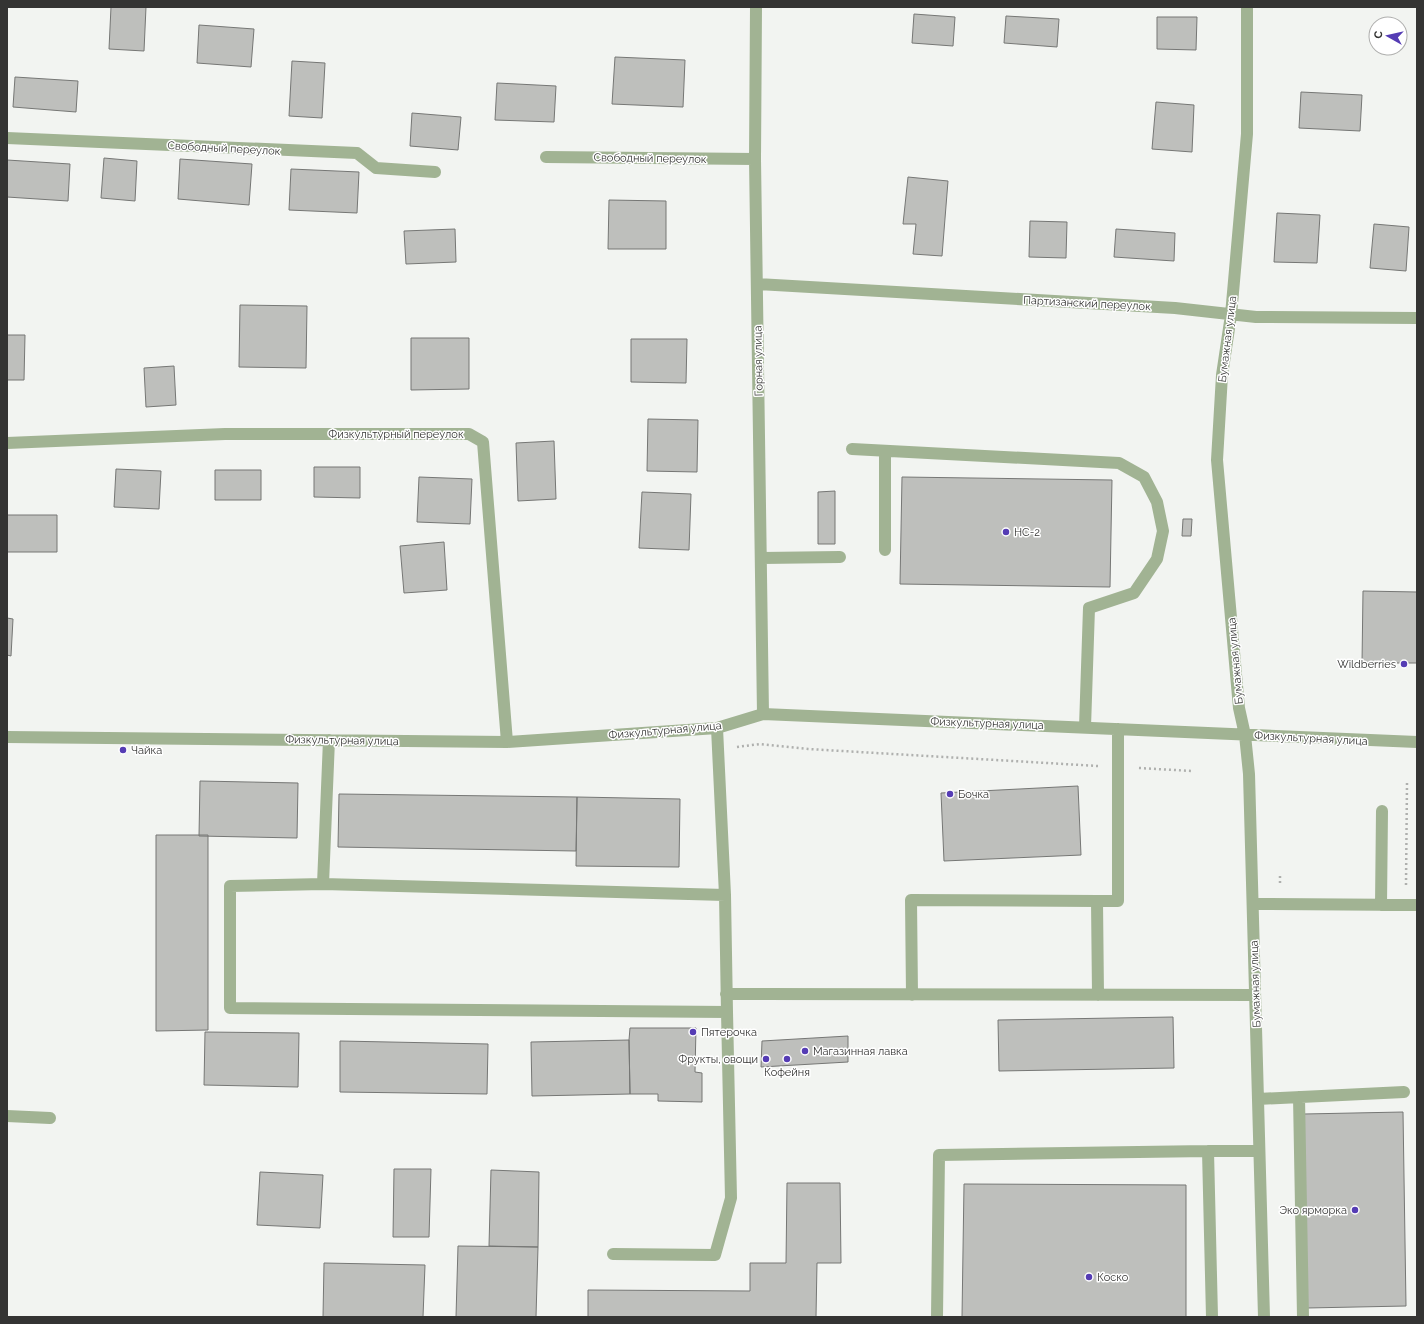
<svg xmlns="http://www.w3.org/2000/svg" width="1424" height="1324" font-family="Raleway,sans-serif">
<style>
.building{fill:#bebfbc;stroke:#767775}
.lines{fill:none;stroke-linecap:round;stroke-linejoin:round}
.path{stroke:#afb0ae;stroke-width:2.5;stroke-dasharray:2 3;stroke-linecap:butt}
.minor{stroke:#a1b393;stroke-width:12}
.poi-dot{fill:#553cb4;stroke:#fff;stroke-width:1.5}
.labels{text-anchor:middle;stroke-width:3;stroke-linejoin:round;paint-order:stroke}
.street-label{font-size:11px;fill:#343433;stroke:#fff}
.poi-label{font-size:11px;fill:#343433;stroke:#fff;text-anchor:start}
</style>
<rect width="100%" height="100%" fill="#f2f4f1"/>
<!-- building -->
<path class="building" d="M111 7H146L144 51 109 49Z
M914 14 955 17 953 46 912 43Z
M1006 16 1059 19 1057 47 1004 43Z
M1157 17H1197L1196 50 1157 49Z
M199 25 254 29 251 67 197 63Z
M615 57 685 60 683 107 612 104Z
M292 61 325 63 322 118 289 116Z
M15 77 78 81 76 112 13 107Z
M497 83 556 86 554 122 495 120Z
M1301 92 1362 95 1360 131 1299 128Z
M1156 102 1194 105 1192 152 1152 149Z
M412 113 461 117 458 150 410 146Z
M104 158 137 161 135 201 101 198Z
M180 159 252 164 249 205 178 199Z
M7 160 70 164 68 201 7 197Z
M291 169 359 172 357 213 289 210Z
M908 177 948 181 942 256 913 254 916 224H903Z
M609 200 666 201V249H608Z
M1277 213 1320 215 1317 263 1274 262Z
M1030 221 1067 222 1066 258 1029 257Z
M1374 224 1409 227 1406 271 1370 268Z
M455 229 456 262 406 264 404 231Z
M1116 229 1175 233 1174 261 1114 257Z
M240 305 307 306 306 368 239 367Z
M7 335H25L24 380H7Z
M411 338H469V389L411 390Z
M631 339H687L686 383 631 382Z
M174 366 176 405 146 407 144 368Z
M648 419 698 420 697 472 647 471Z
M554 441 556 499 518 501 516 443Z
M314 467H360V498L314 497Z
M116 469 161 471 159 509 114 507Z
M215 470H261V500H215Z
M419 477 472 479 470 524 417 522Z
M902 477 1112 480 1110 587 900 584Z
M835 491V544H818V492Z
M642 492 691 494 689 550 639 548Z
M7 515H57V552H7Z
M1183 519H1192L1191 536H1182Z
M444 542 447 590 404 593 400 546Z
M1363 591 1417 592V663H1362Z
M7 618 13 619 11 656 7 655Z
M200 781 298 783 297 838 199 836Z
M1078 786 1081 855 944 861 941 793Z
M339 794 577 797 576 851 338 847Z
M577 797 680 799 679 867 576 866Z
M156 835H208V1030L156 1031Z
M1173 1017 1174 1068 999 1071 998 1020Z
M630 1028H696L695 1072 702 1073V1102L658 1101V1094H630L629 1040Z
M205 1032 299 1033 298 1087 204 1085Z
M848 1036V1062L761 1067 762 1041Z
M629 1040 630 1094 532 1096 531 1042Z
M340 1041 488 1044 487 1094 340 1092Z
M1403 1112 1406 1306 1307 1308 1304 1114Z
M394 1169H431L429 1237H393Z
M491 1170 539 1172 538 1247 489 1246Z
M260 1172 323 1175 320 1228 257 1225Z
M787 1183H840L841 1263H817L816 1317H588V1290L750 1291V1263H786Z
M964 1184 1186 1185V1317H962Z
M458 1246 538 1247 536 1317H456Z
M324 1263 425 1265 423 1317H323Z"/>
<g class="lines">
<!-- path -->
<path class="path" d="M737 747 760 744 808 749 1098 766
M1139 768 1192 771
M1280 876V883
M1406 885 1407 783"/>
<!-- minor -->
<path class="minor" d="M756 7 755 159 763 714
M1247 7V134L1231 315 1222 375 1217 460 1239 708 1245 735 1249 774 1264 1317
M7 138 357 153 376 168 435 172
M546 157 755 159
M757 284 1175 308 1256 317 1417 318
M7 443 225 434H469L483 442 507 742
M852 449 1119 463 1144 477 1157 502 1163 531 1157 559 1134 593 1089 608 1085 727
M885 550V451
M761 558 840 557
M717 728 725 895
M7 737 507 742 717 728 763 714 1417 742
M323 884 725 895 727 1012 230 1008V886L323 884 329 740
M1097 901H1118V729
M1253 904 1417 905
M1381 905 1382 811
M726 994 1255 995
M912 995 911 900 1097 901 1098 995
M1299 1097 1303 1317
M1258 1099 1404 1092
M7 1116 50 1118
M1208 1151 1212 1317
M613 1254 715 1255 731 1198 727 1012
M937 1317 939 1155 1208 1151H1259"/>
</g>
<!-- markers -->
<g class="poi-dot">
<circle cx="1006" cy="532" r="4"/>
<circle cx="1404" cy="664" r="4"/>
<circle cx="123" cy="750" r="4"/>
<circle cx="950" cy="794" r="4"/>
<circle cx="693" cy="1032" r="4"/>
<circle cx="805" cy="1051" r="4"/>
<circle cx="766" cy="1059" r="4"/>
<circle cx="787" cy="1059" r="4"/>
<circle cx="1355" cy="1210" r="4"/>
<circle cx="1089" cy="1277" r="4"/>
</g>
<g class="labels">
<!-- street labels -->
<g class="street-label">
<text transform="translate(224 148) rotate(3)" y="4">Свободный переулок</text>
<text transform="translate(650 158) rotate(1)" y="4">Свободный переулок</text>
<text transform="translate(1087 303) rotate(3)" y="4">Партизанский переулок</text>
<text transform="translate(1227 339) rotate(-83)" y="4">Бумажная улица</text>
<text transform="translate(758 361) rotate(-91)" y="4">Горная улица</text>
<text x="396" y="438">Физкультурный переулок</text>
<text transform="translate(1235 661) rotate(-95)" y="4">Бумажная улица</text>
<text transform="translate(987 723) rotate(2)" y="4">Физкультурная улица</text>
<text transform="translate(665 730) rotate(-5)" y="4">Физкультурная улица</text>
<text transform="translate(1311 738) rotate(3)" y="4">Физкультурная улица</text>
<text transform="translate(342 740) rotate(1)" y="4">Физкультурная улица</text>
<text transform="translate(1255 984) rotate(-92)" y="4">Бумажная улица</text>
</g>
<!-- poi labels -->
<g class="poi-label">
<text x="1014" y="536">НС-2</text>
<text x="1396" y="668" text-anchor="end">Wildberries</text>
<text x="131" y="754">Чайка</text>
<text x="958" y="798">Бочка</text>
<text x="701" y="1036">Пятерочка</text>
<text x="813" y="1055">Магазинная лавка</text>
<text x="758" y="1063" text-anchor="end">Фрукты, овощи</text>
<text x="787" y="1076" text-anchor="middle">Кофейня</text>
<text x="1347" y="1214" text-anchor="end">Эко ярморка</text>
<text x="1097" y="1281">Коско</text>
</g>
</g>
<!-- border -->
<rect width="1424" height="1324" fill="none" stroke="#343433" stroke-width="16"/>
<!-- north arrow -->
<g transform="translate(1388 36) rotate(278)"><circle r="19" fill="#ffffff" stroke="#aeaead"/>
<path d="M0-3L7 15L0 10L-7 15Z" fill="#553cb4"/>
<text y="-6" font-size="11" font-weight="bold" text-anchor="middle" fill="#343433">С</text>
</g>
</svg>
